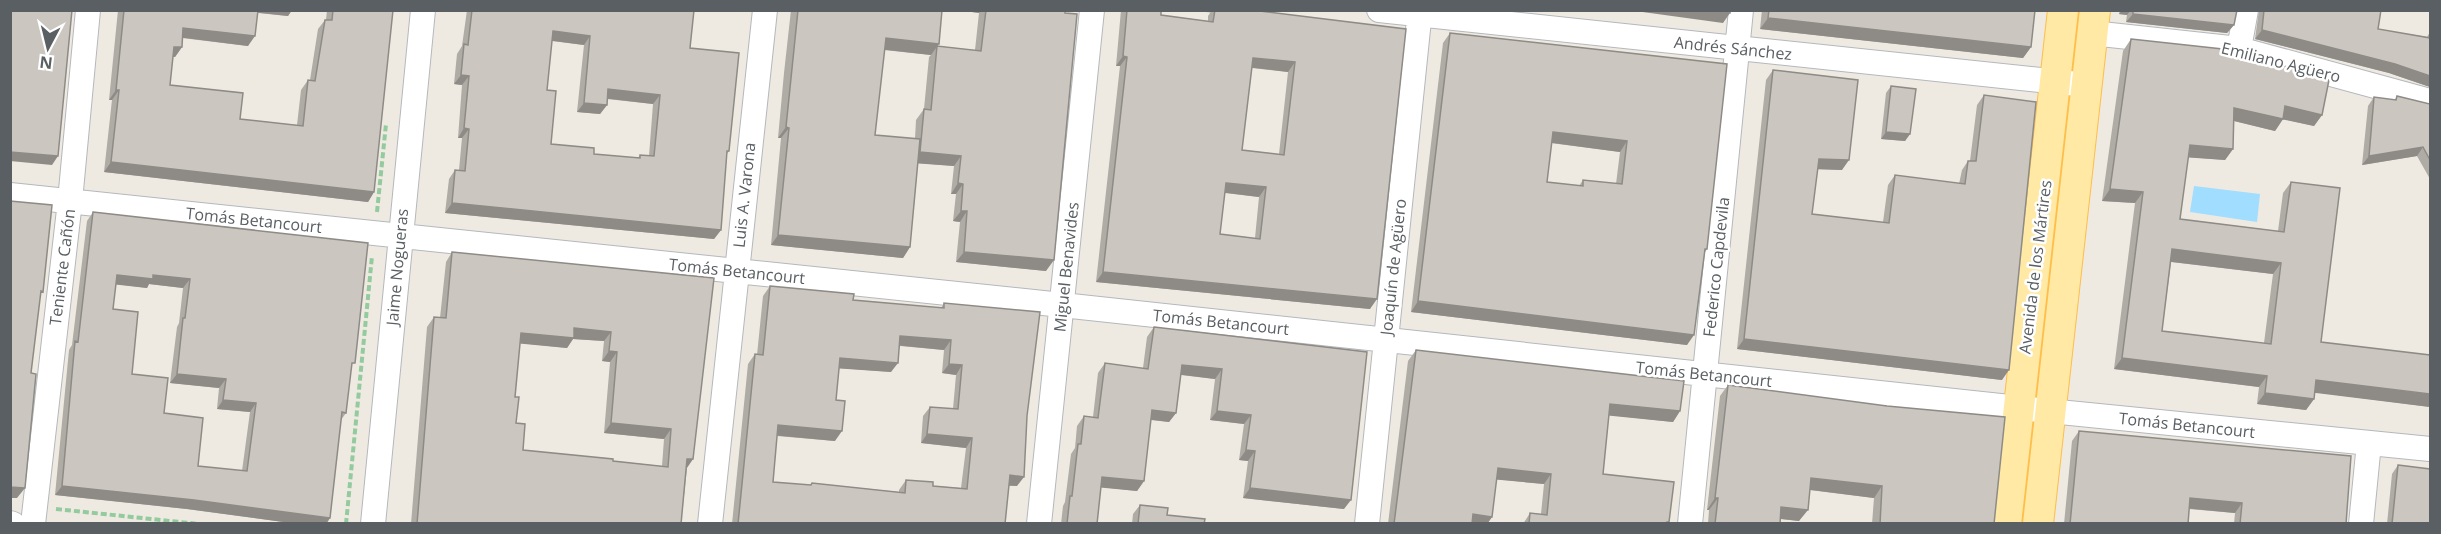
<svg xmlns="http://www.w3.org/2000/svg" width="2441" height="534" font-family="'Open Sans',sans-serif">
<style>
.water{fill:#a0ddff}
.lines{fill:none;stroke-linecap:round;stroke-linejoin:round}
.minor-casing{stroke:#b4b8bd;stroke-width:26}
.major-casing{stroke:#ffbd49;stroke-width:32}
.path{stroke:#93ca9e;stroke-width:4;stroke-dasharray:6 3;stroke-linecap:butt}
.minor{stroke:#fff;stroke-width:24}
.major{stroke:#ffe9a5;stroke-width:30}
.wall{fill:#afaba5;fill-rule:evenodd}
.shaded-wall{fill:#8e8b86}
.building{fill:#cbc7c0;stroke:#8e8b86;stroke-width:1.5;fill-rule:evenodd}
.labels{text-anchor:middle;stroke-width:5;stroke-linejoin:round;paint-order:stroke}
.street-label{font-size:16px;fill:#595f63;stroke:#fff}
</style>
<rect width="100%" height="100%" fill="#eeeae1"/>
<!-- water -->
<path class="water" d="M2194 186 2260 194 2257 222 2190 212Z"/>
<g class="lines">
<!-- minor casing -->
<g class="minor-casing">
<path id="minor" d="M1379 10 2087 85
M2092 33 2239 49 2430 101
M2239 49 2246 10
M10 195 1062 305 2019 408 2430 449
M10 523 13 524
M33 524 70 201 88 10
M373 524 423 10
M710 524 765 10
M1039 524 1092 10
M1367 524 1420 10
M1690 524 1741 10
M2361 524 2369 443"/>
</g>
<!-- major casing -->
<g class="major-casing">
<path id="major" d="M2006 524 2063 10
M2038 524 2095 10"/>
</g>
<!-- path -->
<path class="path" d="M1206 10 1215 11
M377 212 386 124
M56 509 199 524
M346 524 372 256"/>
<!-- minor -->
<use href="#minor" class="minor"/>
<!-- major -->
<use href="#major" class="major"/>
</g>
<!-- wall -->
<path class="wall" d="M118 10H292L288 16 258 13 248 46 182 38V47L175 57H173L170 85 240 119 297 125 301 90 308 80H310L318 29 325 20H326L327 10H393L374 192 368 202 104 172 112 100H109Z
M467 10H694L690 48 729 151 726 155 721 230 714 239 445 213 449 179 455 170H459L462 138H458L462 85 454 84 457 54 462 46ZM552 41 584 45 577 112 600 114 607 105V99L653 104 649 156 640 155 638 158 594 154 551 144 547 90Z
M791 10H942L937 46 975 50 979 13 958 10H1065L1046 271 956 262 960 222 953 221 956 194H951L954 166 918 163 910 247 903 258 771 245 781 138H778L784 73ZM884 50 931 55 929 57 924 109 916 120 915 139 875 135Z
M1121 10H1161V15L1208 21V16L1212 10H1251L1406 29 1370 309 1096 282 1120 66H1116ZM1252 68 1288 72 1279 154 1242 150ZM1225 193 1259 197 1255 238 1220 234Z
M1762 10H2035L2031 47 2023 58 1760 29Z
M2120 10H2237L2234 25 2227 33 2126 22 2127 15 2119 14Z
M2259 10H2381L2378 29 2427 37 2430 32V87L2389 73 2255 39Z
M1450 33 1727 64 1707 249 1704 254 1687 345 1411 312 1443 43ZM1551 143 1620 152 1616 184 1583 180 1579 186 1547 182Z
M2131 39 2322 115 2314 126 2283 119 2275 131 2234 121 2233 149 2225 160 2188 157 2180 219 2278 231 2283 193 2291 182 2321 342 2430 407 2314 392V399L2306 410 2257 404 2259 387 2114 369 2135 203 2102 201 2123 51ZM2171 262 2273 274 2264 343 2162 331Z
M1773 70 1842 170 1817 169 1812 214 1883 222 1888 185 1895 175 1959 184 1962 170 1968 161H1970L1977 105 1984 95 2002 380 1737 349 1766 80Z
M1891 86 1910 134 1905 141 1881 139 1886 93Z
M2397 96 2430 104V179L2417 156 2362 165 2368 106 2374 97 2395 100Z
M93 212 351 368 346 413 341 420 330 518 326 524H298L187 509 55 495 69 350 72 345 87 221ZM116 284 147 288 149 284 183 288 179 323 177 327 170 383 219 388 217 409 250 412 242 471 198 466 164 413 132 374 113 309Z
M452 252 714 278 693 459 687 468 681 524H411L427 327 434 317 440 318 446 262ZM573 339 604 341 602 361 610 362 604 433 664 439 662 466 613 461 523 450 516 423 515 397 520 343 567 348Z
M770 286 853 300 941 308 944 303 1017 486H1009L1005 524H732L748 364 755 354 757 355 763 296ZM900 346 944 350 942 373 956 375 953 409 930 407 923 416 921 443 966 448 961 488 933 486 906 480 899 490V492L812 483 810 485 773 482 777 436 835 441 836 400 839 368 891 372Z
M1154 327 1367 352 1344 509 1243 498 1248 461 1239 460 1244 424 1210 420 1215 379 1181 375 1176 413 1169 422 1151 420 1144 481 1137 491 1101 487 1097 524H1061L1063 506 1065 502 1071 454 1075 448 1077 426 1084 416 1093 417 1098 373 1105 363 1143 368 1147 337Z
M1416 350 1680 411 1673 422 1609 415 1603 474 1669 522 1668 524H1523L1530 513 1541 514 1544 484 1496 479 1492 517 1487 524H1388L1408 361Z
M1728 385 1994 524H1872L1874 498 1810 490 1799 521 1780 519V524H1708L1709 510H1707L1720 396Z
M2079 431 2346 524H2234L2235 513 2189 509 2188 524H2064L2072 441Z
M2398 465 2430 524H2387L2392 474Z
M1140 505 1167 515 1204 524H1132L1133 514Z"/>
<!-- shaded-wall -->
<path class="shaded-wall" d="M253 10H292L288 16 252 12Z
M958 10H981L979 13Z
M1628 10H1708L1730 13 1723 23Z
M2122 10H2131L2127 15 2119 14Z
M2133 14 2234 25 2227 33 2126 22Z
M1768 18 2031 47 2023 58 1760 29Z
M183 28 255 36 248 46 177 37Z
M2262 30 2395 64 2430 76V87L2389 73 2255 39Z
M553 31 590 36 584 45 546 40Z
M886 38 939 44 931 55 878 49Z
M174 47H182L175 57 167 56Z
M1123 56 1127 57 1120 66H1116Z
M1253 58 1295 62 1288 72 1246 67Z
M461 75 469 76 462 85 454 84Z
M608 89 660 95 653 104 602 98Z
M116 90H119L112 100H109Z
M584 103 607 105 600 114 577 112Z
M2285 106 2322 115 2314 126 2281 119H2283L2275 131 2226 119 2234 108Z
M786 127 789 128 781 138H778Z
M464 128 469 129 462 138H458Z
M1553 132 1627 141 1620 152 1545 142Z
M1886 132 1910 134 1905 141 1881 139Z
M2190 145 2233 149 2225 160 2182 157Z
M2423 147 2417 156 2362 165 2369 156Z
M10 152 58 156 52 165 10 161Z
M920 152 961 156 954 166 912 163Z
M1819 159 1849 160 1842 170 1812 169Z
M111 162 374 192 368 202 104 172Z
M958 183 963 184 956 194H951Z
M1226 183 1266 187 1259 197 1219 192Z
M2110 189 2143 192 2135 203 2102 201Z
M452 203 721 230 714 239 445 213Z
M961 211H967L960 222 953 221Z
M778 235 910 247 903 258 771 245Z
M2172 249 2281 263 2273 274 2164 261Z
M964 252 1054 260 1046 271 956 262Z
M1103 272 1377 299 1370 309 1096 282Z
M117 275H153L190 279 183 288 149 284 147 288 111 284Z
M1418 301 1694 335 1687 345 1411 312Z
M574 328 611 332 604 341 573 339 567 348 514 343 521 333Z
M900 336 951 340 944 350 894 345Z
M1744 339 2009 370 2002 380 1737 349Z
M609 351 617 352 610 362 602 361Z
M840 358 898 363 891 372 833 368Z
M2122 358 2267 376 2259 387 2114 369Z
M949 364 962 365 956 375 942 373Z
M1182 365 1222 369 1215 379 1175 374Z
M177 374 226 379 219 388 170 383Z
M2316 380 2430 394V407L2308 392Z
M2265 393 2314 399 2306 410 2257 404Z
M223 400 256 403 250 412 217 409Z
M1610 404 1680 411 1673 422 1603 415Z
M1152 410 1176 413 1169 422 1145 419Z
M1217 411 1251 415 1244 424 1210 420Z
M611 423 671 429 664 439 604 433Z
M778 425 842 431 835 441 771 435Z
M927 434 972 438 966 448 921 443Z
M1246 450 1255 451 1248 461 1239 460Z
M687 459H693L686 469Z
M1498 468 1551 474 1544 484 1490 479Z
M1010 475 1024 477 1017 486 1003 485Z
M1102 477 1144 481 1137 491 1095 487Z
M1811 478 1882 486 1874 498 1803 489Z
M62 486 194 500 330 518 326 524H298L187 509 55 495Z
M10 487 25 488 17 498H10Z
M1250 488 1351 500 1344 509 1243 498Z
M1715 498H1718L1709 510H1707Z
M2190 498 2242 503 2235 513 2183 508Z
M1781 507 1808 510 1799 521 1773 518Z
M1473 514 1492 517 1487 524H1467Z"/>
<!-- building -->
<path class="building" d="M10 10H72L58 156 10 152Z
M124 10H258L255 36 183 28 182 47H174L170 85 243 93 240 119 303 126 308 80 315 81 325 20H332L333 10H393L374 192 111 162 119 90H116Z
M472 10H694L690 48 739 53 729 151H727L721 230 452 203 455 170 465 171 469 129 464 128 469 76 461 75 464 44 468 45ZM553 31 590 36 584 103 607 105 608 89 660 95 654 156 640 155V158L594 154V148L551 144 556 91 547 90Z
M798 10H942L939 44 886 38 875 135 920 139 910 247 778 235 789 128 786 127Z
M986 10H1065V13L1077 14 1054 260 964 252 967 211H961L963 184 958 183 961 156 920 152 924 109 931 110 937 46 981 51Z
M1127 10H1161V15L1213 22 1215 10H1251L1406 29 1377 299 1103 272 1127 57 1123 56ZM1253 58 1295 62 1284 155 1242 150ZM1226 183 1266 187 1260 239 1220 234Z
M1708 10H1730V13Z
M1769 10H2035L2031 47 1768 18Z
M2133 10H2237L2234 25 2133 14Z
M2264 10H2381L2378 29 2430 38V76L2395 64 2262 30Z
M1450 33 1727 64 1707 249H1705L1694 335 1418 301ZM1553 132 1627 141 1622 184 1583 180V186L1547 182Z
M2131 39 2232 50 2329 80 2322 115 2285 106 2283 119 2234 108 2233 149 2190 145 2180 219 2284 232 2291 182 2340 188 2321 342 2430 355V394L2316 380 2314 399 2265 393 2267 376 2122 358 2143 192 2110 189ZM2172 249 2281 263 2271 344 2162 331Z
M1773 70 1858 80 1849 160 1819 159 1812 214 1889 223 1895 175 1965 184 1968 161H1976L1984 95 2036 102 2009 370 1744 339Z
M1891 86 1916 89 1910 134 1886 132Z
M2397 96 2430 104V160L2423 147 2369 156 2374 97 2396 100Z
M10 201 52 205 43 292 41 291 31 373 36 374 25 488 10 487Z
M93 212 368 243 355 363H352L346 413 342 412 330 518 194 500 62 486 75 341 78 342ZM117 275 153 279V275L190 279 185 318H183L177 374 226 379 223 400 256 403 247 471 198 466 203 418 164 413 168 378 132 374 138 312 113 309Z
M452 252 714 278 693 459H687L681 524H417L434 317 446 318ZM574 328 611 332 609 351 617 352 611 423 671 429 668 467 613 461V459L523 450 525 424 516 423 519 397H515L521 333 574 338Z
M770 286 854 294 853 300 944 308V303L1040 312 1027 416 1024 477 1010 475 1005 524H738L755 354 763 355ZM900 336 951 340 949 364 962 365 958 409 930 407 927 434 972 438 967 489 933 486V482L906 480 905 493 812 483 811 485 773 482 778 425 842 431 845 401 836 400 840 358 898 363Z
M1154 327 1367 352 1351 500 1250 488 1255 451 1246 450 1251 415 1217 411 1222 369 1182 365 1176 413 1152 410 1144 481 1102 477 1097 524H1067L1070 496H1072L1078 444H1081L1084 416 1098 418 1105 363 1148 369Z
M1416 350 1684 381 1680 411 1610 404 1603 474 1674 482 1669 522H1667V524H1529L1530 513 1547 515 1551 474 1498 468 1492 517 1473 514 1472 524H1394Z
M1728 385 1887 406 2005 417 1994 524H1880L1882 486 1811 478 1808 510 1781 507 1780 524H1715L1718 498H1715Z
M2079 431 2351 456 2346 524H2240L2242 503 2190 498 2188 524H2070Z
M2398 465 2430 469V524H2392Z
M1140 505 1168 508 1167 515 1205 519 1204 524H1138Z"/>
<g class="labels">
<!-- street labels -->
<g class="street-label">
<text transform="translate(1733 48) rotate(6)" y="6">Andrés Sánchez</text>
<text transform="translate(2281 62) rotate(14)" y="6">Emiliano Agüero</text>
<text transform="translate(744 195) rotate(-84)" y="6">Luis A. Varona</text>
<text transform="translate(254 220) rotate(6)" y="6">Tomás Betancourt</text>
<text transform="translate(62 267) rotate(-83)" y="6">Teniente Cañón</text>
<text transform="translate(397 267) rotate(-85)" y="6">Jaime Nogueras</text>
<text transform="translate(1066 267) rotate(-84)" y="6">Miguel Benavides</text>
<text transform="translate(1393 267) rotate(-84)" y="6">Joaquín de Agüero</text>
<text transform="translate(1716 267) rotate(-84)" y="6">Federico Capdevila</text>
<text transform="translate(2035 267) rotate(-83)" y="6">Avenida de los Mártires</text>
<text transform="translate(737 271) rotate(6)" y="6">Tomás Betancourt</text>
<text transform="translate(1221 322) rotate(6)" y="6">Tomás Betancourt</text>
<text transform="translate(1704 374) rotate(6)" y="6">Tomás Betancourt</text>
<text transform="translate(2187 425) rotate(6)" y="6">Tomás Betancourt</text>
</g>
</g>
<!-- border -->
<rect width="2441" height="534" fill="none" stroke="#595f63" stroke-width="24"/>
<!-- north arrow -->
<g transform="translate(48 48) rotate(187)" stroke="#ffffff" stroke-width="4.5" paint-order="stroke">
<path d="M0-4.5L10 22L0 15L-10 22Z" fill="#595f63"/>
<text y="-9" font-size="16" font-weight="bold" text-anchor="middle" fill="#595f63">N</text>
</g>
</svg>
